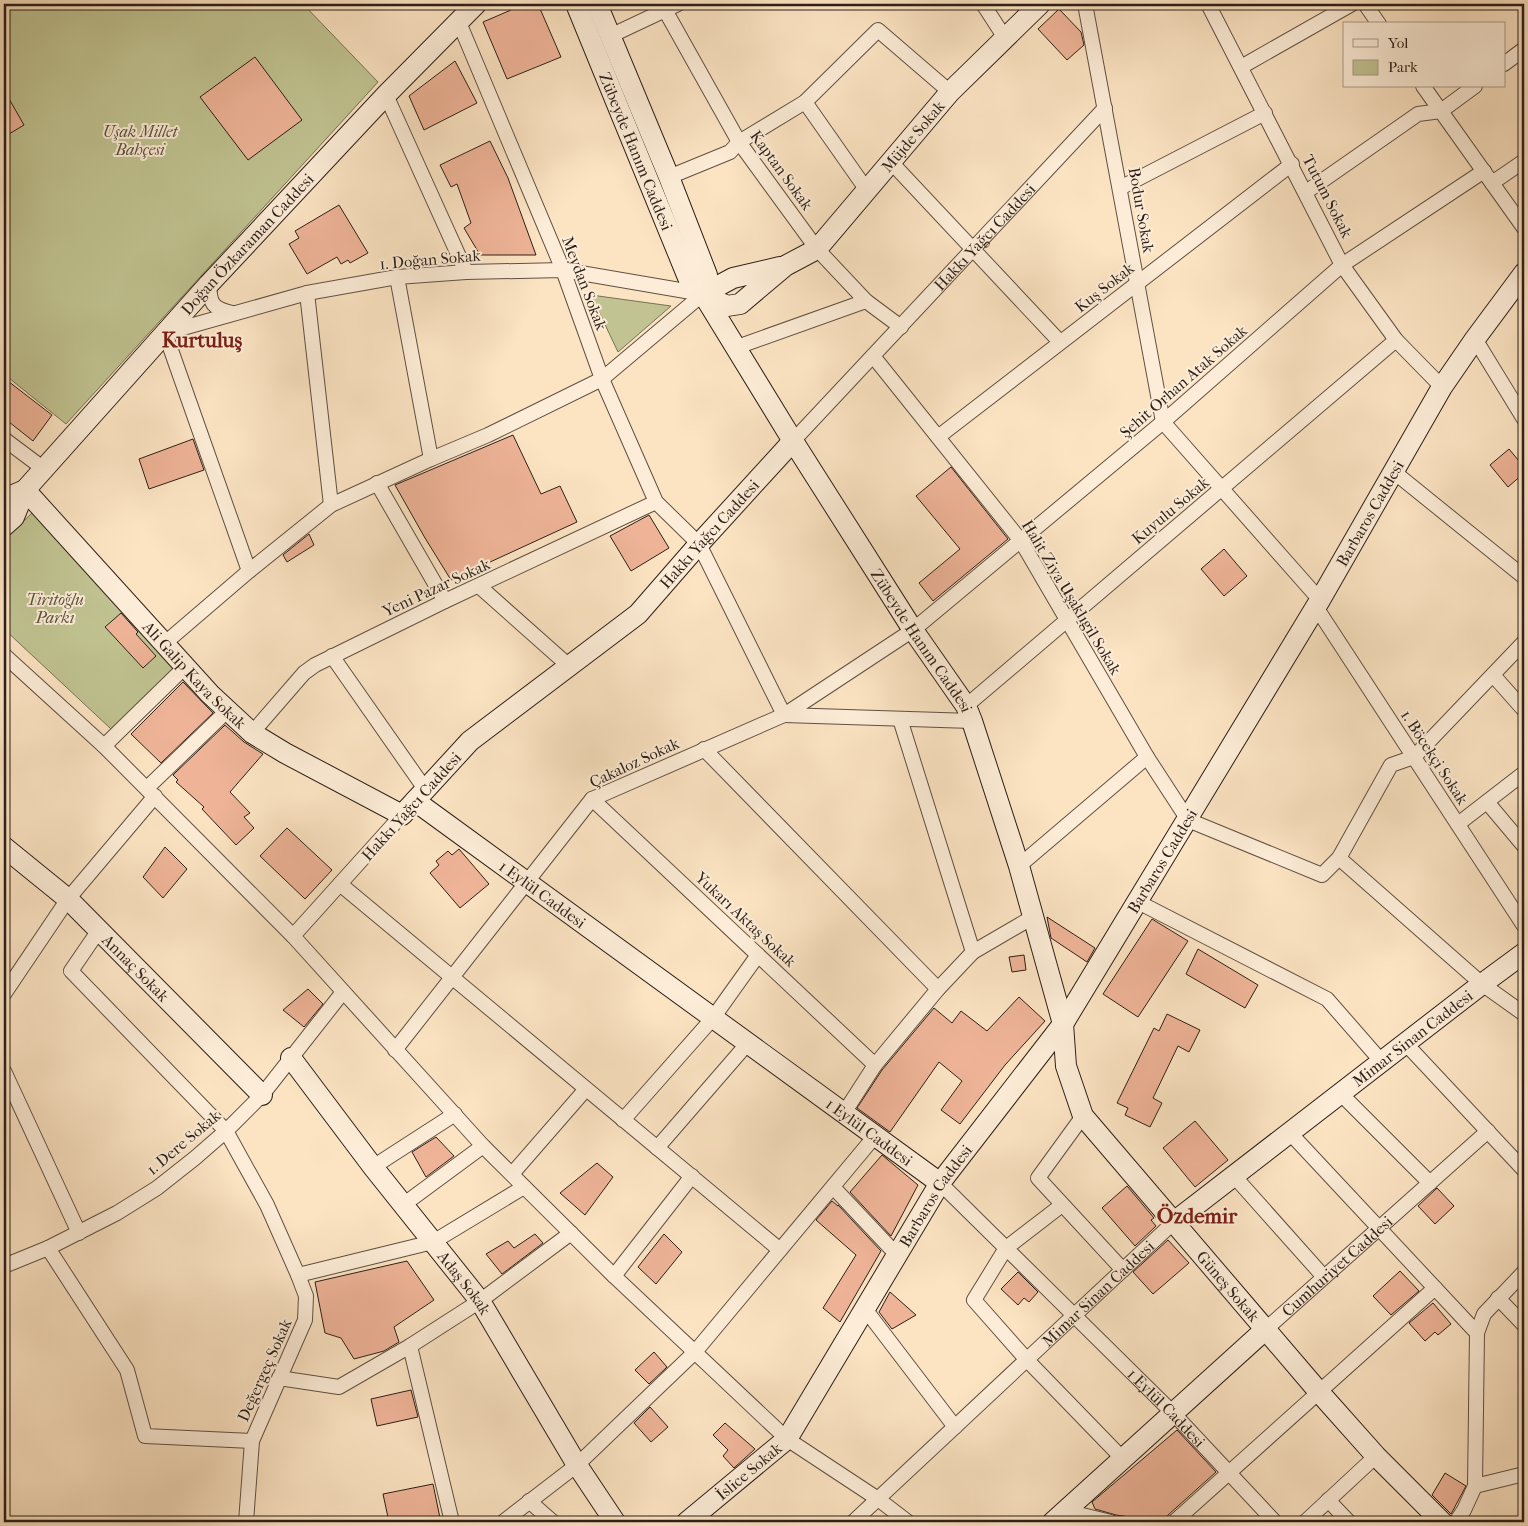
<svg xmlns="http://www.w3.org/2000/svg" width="1528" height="1526" font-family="'IM FELL French Canon',serif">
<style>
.green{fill:#c1c492;stroke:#767255}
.building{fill:#efb498;stroke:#2c1f18}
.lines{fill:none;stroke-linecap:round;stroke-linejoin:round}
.street-casing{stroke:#605043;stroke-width:16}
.secondary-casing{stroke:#2c1f18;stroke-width:22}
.street{stroke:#fdedd8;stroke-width:14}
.secondary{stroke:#fdedd8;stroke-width:20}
.labels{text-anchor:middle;stroke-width:4;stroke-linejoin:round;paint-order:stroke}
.park-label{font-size:16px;font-style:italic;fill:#59513d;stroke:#fdedd8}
.street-label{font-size:16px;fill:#2c1f18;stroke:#fdedd8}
.district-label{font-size:21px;font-weight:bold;fill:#7a1f14;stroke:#fdedd8}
</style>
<rect width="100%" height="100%" fill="#fce4c3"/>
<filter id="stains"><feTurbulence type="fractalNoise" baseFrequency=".004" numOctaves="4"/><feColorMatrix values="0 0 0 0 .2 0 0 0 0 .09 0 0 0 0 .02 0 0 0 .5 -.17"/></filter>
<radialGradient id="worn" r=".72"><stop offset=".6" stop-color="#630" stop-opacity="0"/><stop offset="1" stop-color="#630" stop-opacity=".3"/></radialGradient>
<!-- green -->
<path class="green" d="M4 4H303L378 82 66 424 4 374Z
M591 295 671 306 618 352Z
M33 512 179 667 111 729 4 629V540Z"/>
<!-- building -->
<path class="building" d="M509 4H538L561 57 507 79 483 22 511 10Z
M1059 9 1081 32 1084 45 1067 60 1038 29Z
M255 57 302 120 248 160 200 97Z
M455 61 477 103 424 130 409 96Z
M4 90 24 125 4 137Z
M490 141 508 178 536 255H480L464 228 471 223 457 184 451 187 440 165Z
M339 205 368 253 350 263 348 260 341 264 337 257 307 274 289 244 299 238 295 231Z
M4 378 52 415 33 441 4 418Z
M513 435 541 494 560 486 577 522 451 580 425 538 395 485Z
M193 439 204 470 149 489 139 459Z
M1509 449 1524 467V473L1508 487 1490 465Z
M951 467 1008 539 933 601 919 583 960 549 916 496Z
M649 515 669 548 631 571 610 536Z
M309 534 314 545 287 562 283 555Z
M1224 549 1247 576 1224 596 1201 569Z
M121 613 138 632 136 634 156 656 143 668 105 627Z
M183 682 213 713 161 763 131 734Z
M225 725 244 742 263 754 230 792 250 813 244 817 254 828 236 845 202 809 204 807 176 782 178 780 173 775Z
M287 828 332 870 305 899 260 856Z
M165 847 187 869 163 898 143 877Z
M459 849 489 884 460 908 430 873 439 865 436 861 448 851 452 855Z
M1047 917 1095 948 1087 962 1051 938Z
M1152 919 1188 941 1138 1017 1103 994Z
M1198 949 1258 985 1245 1008 1186 974Z
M1024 955 1026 970 1012 972 1009 957Z
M308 989 323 1004 304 1027 283 1010Z
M1019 997 1045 1021 1005 1065 960 1124 941 1110 962 1081 939 1062 890 1132 857 1108 882 1070 934 1008 952 1023 961 1011 987 1031Z
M1167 1014 1200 1030 1189 1052 1178 1046 1153 1098 1162 1103 1150 1127 1125 1115 1128 1108 1117 1103 1154 1028 1159 1031Z
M1195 1121 1228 1160 1195 1187 1163 1148Z
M436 1137 454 1156 426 1177 412 1152Z
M882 1155 918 1185 891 1236 850 1192Z
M597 1163 613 1177 585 1215 560 1193Z
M1127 1186 1154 1218 1151 1220 1156 1226 1135 1246 1102 1208Z
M1437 1188 1454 1206 1435 1224 1418 1206Z
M832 1201 838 1206V1205L881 1251 840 1322 823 1308 856 1255 816 1220Z
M535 1234 543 1243 502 1274 486 1254 508 1241 514 1248Z
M664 1234 682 1252 656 1284 638 1267Z
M1168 1240 1189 1263 1153 1294 1133 1272Z
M407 1261 434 1300 394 1327 399 1342 384 1351 354 1359 341 1338 325 1333 315 1282Z
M1400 1271 1419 1291 1391 1315 1373 1296Z
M1018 1272 1038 1292 1029 1302 1024 1298 1018 1305 1001 1289Z
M890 1292 916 1315 892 1329 879 1312Z
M1433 1303 1451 1324 1438 1335 1435 1332 1425 1341 1409 1323Z
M654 1352 667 1367 649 1384 635 1370Z
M411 1390 418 1417 377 1426 371 1399Z
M650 1407 668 1427 651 1442 634 1423Z
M725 1423 755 1449 734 1468 723 1456 728 1450 713 1435Z
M1177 1430 1216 1472 1168 1515 1165 1522 1116 1515 1095 1509 1092 1502Z
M1445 1473 1466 1486 1451 1514 1432 1495Z
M433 1484 440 1518 420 1522H389L383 1494Z"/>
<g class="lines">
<!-- street casing -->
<g class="street-casing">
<g id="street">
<path d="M983 4 1005 38"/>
<path d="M1085 4 1163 422 1320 600"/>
<path d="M1208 4 1342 265 1396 340 1442 387"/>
<path d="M1365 4 1379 24"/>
<path d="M665 10 739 142 817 249 866 301 901 327"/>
<path d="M458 20 563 270 602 379 656 502 699 544 784 715 972 721"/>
<path d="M610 36 678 4"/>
<path d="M1504 64 1524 49"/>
<path d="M1241 67 1352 4"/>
<path d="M1423 86 1524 228"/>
<path d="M386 95 466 272"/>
<path d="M805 102 866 189"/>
<path d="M890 161 1060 342"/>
<path d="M669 177 730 152 739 142 805 102 878 30 950 92"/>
<path d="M1492 183 1524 161"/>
<path d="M1120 188 1265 113"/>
<path d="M1306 192 1418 114 1441 111 1475 86"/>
<path d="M397 277 431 459"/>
<path d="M209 284C210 304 212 308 232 313"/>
<path d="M307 293 331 505"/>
<path d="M1475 339 1524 419"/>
<path d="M737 347 866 301"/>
<path d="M873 356 1021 541 1147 757 1188 820 1322 875 1339 858 1482 984 1524 1014"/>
<path d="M938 437 1292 164"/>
<path d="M4 439 44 469"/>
<path id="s1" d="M793 441 1105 108"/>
<path d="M1394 472 1524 577"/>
<path d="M377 483 445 601"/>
<path d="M249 571 165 333 307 293 397 277 466 272 563 270 703 294"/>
<path d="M479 586 569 666"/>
<path d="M1316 607 1524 926"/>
<path d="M165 643 249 571 331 505 431 459 488 435 602 379 703 294"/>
<path d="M4 655 104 746 293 936 483 1146 614 1276 787 1439 878 1499 908 1522"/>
<path d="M332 656 425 789"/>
<path d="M1493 675 1524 710"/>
<path d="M966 706 1396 340"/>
<path d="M900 719 973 952"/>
<path d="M252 733 304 673 315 665 445 601 656 502"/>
<path d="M104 746 185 667"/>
<path d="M704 749 938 989"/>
<path d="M147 788 228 710"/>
<path d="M592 799 875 1065"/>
<path d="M1487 802 1524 846"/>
<path d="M1458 824 1524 773"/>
<path d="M1339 858 1391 765 1414 757 1524 642"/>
<path d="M1019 866 1147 757"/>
<path d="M340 884 780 1250"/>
<path d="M1138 902 1327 999 1382 1062"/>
<path d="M99 930 71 971 226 1131 267 1205 298 1275 306 1296 305 1320 252 1441 246 1522"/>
<path d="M293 936 402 815"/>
<path d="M4 994 68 899 155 796"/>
<path d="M1406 1044 1524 1170"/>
<path d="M395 1050 592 799 784 715 913 630 1163 422 1342 265 1484 171"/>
<path d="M4 1071 79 1233"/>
<path d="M1341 1094 1430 1183"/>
<path d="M844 1113 875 1065 938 989 973 952 1033 917"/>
<path d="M1083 1116 1038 1178 1123 1270"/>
<path d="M623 1120 713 1018 758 955"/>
<path d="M1290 1133 1477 1333"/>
<path d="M657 1148 748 1043"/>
<path d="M373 1167 455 1114"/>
<path d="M512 1174 586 1089"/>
<path d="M1234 1176 1324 1277"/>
<path id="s2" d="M940 1183 1173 1413 1275 1522"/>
<path d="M833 1187 897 1255"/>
<path d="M403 1205 483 1146"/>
<path d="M1062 1205 1006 1248 974 1300 1027 1360 1123 1459"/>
<path d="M48 1248 127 1370 145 1436 252 1441"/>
<path d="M4 1266 48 1248 117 1213 157 1188 195 1158 226 1131 262 1095 343 992"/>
<path d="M298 1275 433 1242 524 1187"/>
<path d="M614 1276 692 1176"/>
<path d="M1498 1298 1524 1325"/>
<path d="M865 1309 955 1427"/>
<path id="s3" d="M1266 1329 1488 1131"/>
<path d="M410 1346 452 1522"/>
<path d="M279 1378 339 1387 410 1346 480 1301 571 1233"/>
<path d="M1475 1486 1524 1474"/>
<path d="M1328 1500 1349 1522"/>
<path d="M529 1501 553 1522"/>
<path d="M1066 1511 1111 1522"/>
<path d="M503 1522 577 1465 695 1352 875 1136"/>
<path id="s4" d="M853 1522 1174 1222"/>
<path d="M1174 1522 1435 1288"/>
<path d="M1305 1522 1376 1456"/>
<path d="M1456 1522 1464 1510 1475 1486 1477 1333 1484 1314 1524 1272"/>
</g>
</g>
<!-- secondary casing -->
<g class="secondary-casing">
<g id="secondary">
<path id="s5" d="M576 4 689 280 703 294 727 306 740 304 785 266 817 249 950 92 1040 4"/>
<path id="s6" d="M597 4 669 177 707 275 703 294 793 441 913 630 966 706 972 721 1019 866 1063 1024 1066 1066 1083 1116 1319 1392 1376 1456 1442 1522"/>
<path d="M703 294 733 278 780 267"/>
<path id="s7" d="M25 490 210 694 252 733 285 753 402 815 470 741 638 614 699 544 793 441"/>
<path d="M4 499 25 490"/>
<path id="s8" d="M4 526 14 517 25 490 209 284 386 95 476 4"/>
<path id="s9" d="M415 801 940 1183"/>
<path id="s10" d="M4 847 68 899 262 1095"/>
<path id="s11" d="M291 1058 373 1167 480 1301 577 1465 615 1522"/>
<path id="s12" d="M1174 1222 1482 984 1524 953"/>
<path id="s13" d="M687 1522 787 1439 940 1183 1063 1024 1320 600 1442 387 1475 339 1524 273"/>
<path d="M1053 1522 1266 1329"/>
</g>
</g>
<!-- street -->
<use href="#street" class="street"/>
<!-- secondary -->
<use href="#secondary" class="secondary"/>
</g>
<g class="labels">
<!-- park labels -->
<g class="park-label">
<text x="140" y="137">Uşak Millet<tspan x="140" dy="18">Bahçesi</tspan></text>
<text x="55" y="605">Tiritoğlu<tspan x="55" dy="18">Parkı</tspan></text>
</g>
<!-- street labels -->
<g class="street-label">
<text dy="6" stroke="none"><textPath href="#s5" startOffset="601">Müjde Sokak</textPath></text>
<text dy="6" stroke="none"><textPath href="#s5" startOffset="159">Zübeyde Hanım Caddesi</textPath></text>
<text transform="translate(782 170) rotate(54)" y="6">Kaptan Sokak</text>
<text transform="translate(1328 196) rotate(63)" y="6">Tutum Sokak</text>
<text transform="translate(1142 210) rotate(80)" y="6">Bodur Sokak</text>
<text dy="6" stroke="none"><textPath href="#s1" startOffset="280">Hakkı Yağcı Caddesi</textPath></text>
<text dy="6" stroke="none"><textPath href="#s8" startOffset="374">Doğan Özkaraman Caddesi</textPath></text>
<text transform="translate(430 259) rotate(-5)" y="6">1. Doğan Sokak</text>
<text transform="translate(585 283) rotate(69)" y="6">Meydan Sokak</text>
<text transform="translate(1104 287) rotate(-38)" y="6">Kuş Sokak</text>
<text transform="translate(1183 381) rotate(-41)" y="6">Şehit Orhan Atak Sokak</text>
<text transform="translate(1170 510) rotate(-40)" y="6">Kuyulu Sokak</text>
<text dy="6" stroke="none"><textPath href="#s13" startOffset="1225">Barbaros Caddesi</textPath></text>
<text dy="6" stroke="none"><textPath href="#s7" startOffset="922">Hakkı Yağcı Caddesi</textPath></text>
<text transform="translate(436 587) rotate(-25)" y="6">Yeni Pazar Sokak</text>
<text transform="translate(1072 597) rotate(59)" y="6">Halit Ziya Uşaklıgil Sokak</text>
<text dy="6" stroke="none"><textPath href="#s6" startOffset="722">Zübeyde Hanım Caddesi</textPath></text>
<text dy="6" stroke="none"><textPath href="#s7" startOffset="251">Ali Galip Kaya Sokak</textPath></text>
<text transform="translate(1435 757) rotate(57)" y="6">1. Böcekçi Sokak</text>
<text transform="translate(634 762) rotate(-25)" y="6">Çakaloz Sokak</text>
<text transform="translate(411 806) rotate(-48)" y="6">Hakkı Yağcı Caddesi</text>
<text dy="6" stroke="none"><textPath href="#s13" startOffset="820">Barbaros Caddesi</textPath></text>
<text dy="6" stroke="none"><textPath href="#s9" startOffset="158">1 Eylül Caddesi</textPath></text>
<text transform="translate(746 919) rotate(43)" y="6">Yukarı Aktaş Sokak</text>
<text dy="6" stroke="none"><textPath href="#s10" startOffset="179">Annaç Sokak</textPath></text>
<text dy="6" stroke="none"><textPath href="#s12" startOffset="301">Mimar Sinan Caddesi</textPath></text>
<text dy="6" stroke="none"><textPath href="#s9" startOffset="562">1 Eylül Caddesi</textPath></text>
<text transform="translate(183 1142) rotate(-40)" y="6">1. Dere Sokak</text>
<text dy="6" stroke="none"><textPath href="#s13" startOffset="415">Barbaros Caddesi</textPath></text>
<text dy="6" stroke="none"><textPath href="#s3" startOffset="95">Cumhuriyet Caddesi</textPath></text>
<text dy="6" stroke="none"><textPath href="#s11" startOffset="284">Adaş Sokak</textPath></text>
<text dy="6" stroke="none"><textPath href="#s6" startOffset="1452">Güneş Sokak</textPath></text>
<text dy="6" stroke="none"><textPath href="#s4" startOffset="335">Mimar Sinan Caddesi</textPath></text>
<text transform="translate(264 1370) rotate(-66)" y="6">Değergeç Sokak</text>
<text dy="6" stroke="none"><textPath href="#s2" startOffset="319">1 Eylül Caddesi</textPath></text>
<text dy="6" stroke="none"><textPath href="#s13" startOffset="80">İslice Sokak</textPath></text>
</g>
<!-- district labels -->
<g class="district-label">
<text x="202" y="347">Kurtuluş</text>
<text x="1197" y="1223">Özdemir</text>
</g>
</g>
<!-- margin -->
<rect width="1528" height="1526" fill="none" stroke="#fce4c3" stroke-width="20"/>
<rect x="5" y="5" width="1518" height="1516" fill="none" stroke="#2c1f18" stroke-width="2.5"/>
<rect x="10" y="10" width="1508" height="1506" fill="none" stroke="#2c1f18"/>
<!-- legend -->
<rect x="1343" y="22" width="162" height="65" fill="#fdedd8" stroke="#a99b8b"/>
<rect x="1353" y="39" width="25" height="8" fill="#fdedd8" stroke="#a99b8b"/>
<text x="1388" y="48" font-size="15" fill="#2c1f18">Yol</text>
<rect x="1353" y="60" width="25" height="15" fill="#c1c492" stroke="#a99b8b"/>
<text x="1388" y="72" font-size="15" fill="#2c1f18">Park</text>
<rect width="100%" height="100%" filter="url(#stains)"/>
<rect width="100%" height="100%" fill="url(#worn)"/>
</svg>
